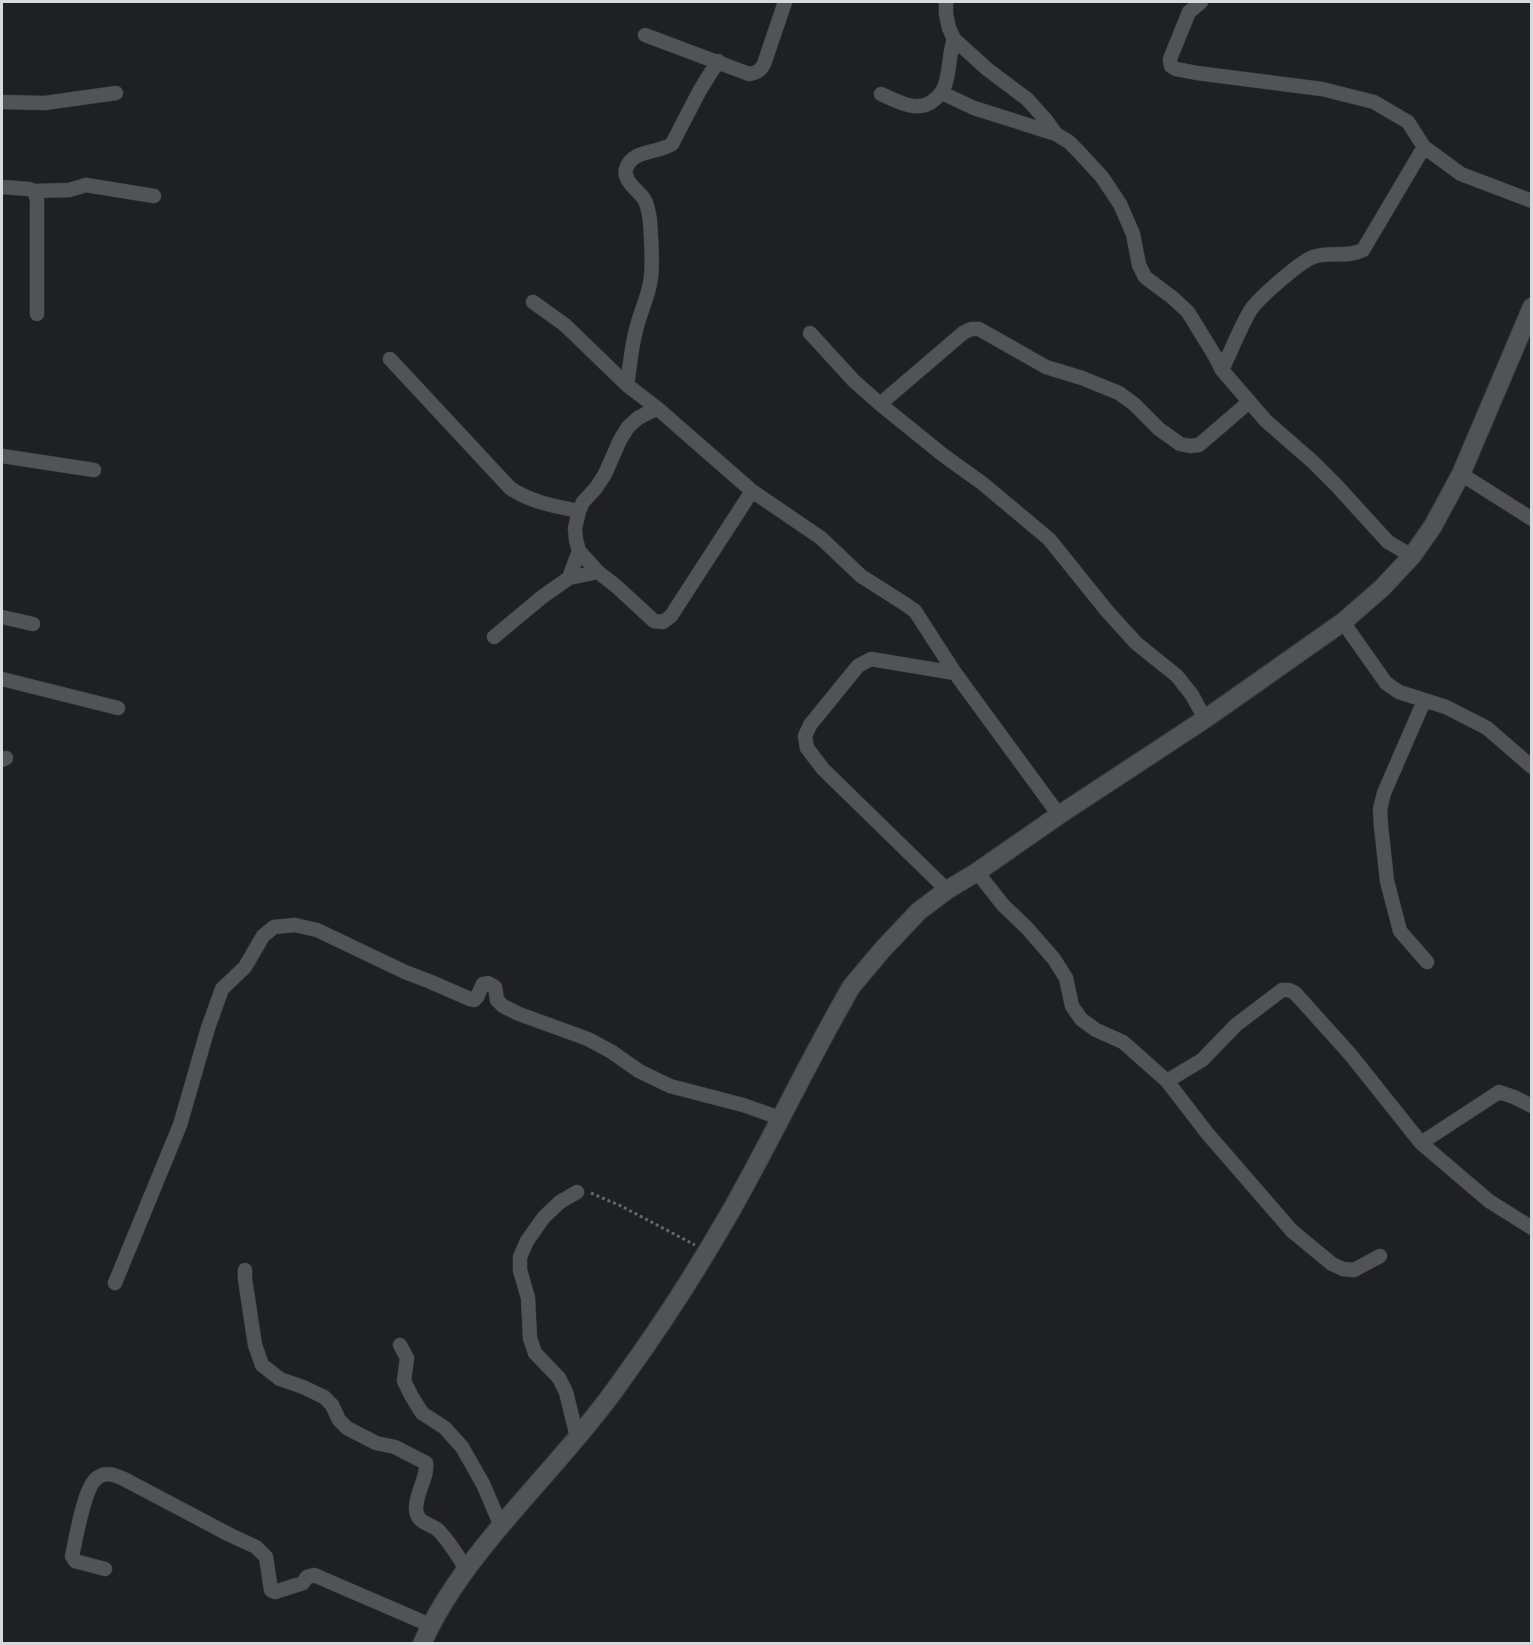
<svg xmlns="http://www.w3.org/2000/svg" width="1533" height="1645" font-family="'IBM Plex Sans',sans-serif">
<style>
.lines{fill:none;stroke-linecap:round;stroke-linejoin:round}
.street-casing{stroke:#3a3c3e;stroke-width:15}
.secondary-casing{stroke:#3a3c3e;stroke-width:20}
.path{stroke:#646668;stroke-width:3;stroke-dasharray:3 3;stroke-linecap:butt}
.street{stroke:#515356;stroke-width:14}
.secondary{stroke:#515356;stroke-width:18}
</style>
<rect width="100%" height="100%" fill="#1e2022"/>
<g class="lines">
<!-- street casing -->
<g class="street-casing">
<path id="street" d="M946 2V14L949 28 954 39 987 69 1027 99 1046 120 1056 134
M1201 2 1189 12 1170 59 1171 66 1176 69 1197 73 1322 89 1374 102 1408 122 1424 147 1461 174 1532 201
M645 35 749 74C757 73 761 70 764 64L785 2
M942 93 974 108 1056 134 1069 142 1079 152 1102 177 1120 204 1133 234 1139 265 1145 277 1173 298 1188 312 1215 356 1222 370 1266 421 1313 462 1337 486 1388 542 1412 556
M881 94C897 101 918 114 934 100 939 96 943 92 945 85 950 70 949 54 954 39
M2 102 45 103 116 93
M2 187 29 189 34 191 37 199V314
M34 191 69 190 86 185 154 196
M533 302 565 325 627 385 657 408 752 491 821 538 861 576 905 604 915 611 955 673 1059 815
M810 333 854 381 880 404 943 455 982 483 1049 539 1107 611 1136 643 1177 676 1192 695 1205 719
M390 359 510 488C530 502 555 506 579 511
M1222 370C1231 351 1239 330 1250 311 1257 299 1300 262 1313 257 1330 251 1347 258 1363 250L1424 147
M627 385C630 367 631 348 636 330 640 312 649 296 651 277 653 259 651 239 650 221 649 214 648 205 644 199 638 190 623 181 626 169 632 149 657 154 672 144L700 90 718 61
M880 404 963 333 971 329H979L1046 367 1082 378 1119 393 1134 404 1159 429 1180 444 1190 446 1199 445 1249 402
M657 408 638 418 628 427 620 440 605 474 596 488 583 502 579 511 575 528 576 540 579 551 598 572 616 586 654 621 663 622 671 616 752 491
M2 456 94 470
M1461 474 1532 519
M569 578 579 551
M2 617 33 624
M1343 622 1386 683 1399 692 1446 707 1487 728 1532 767
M494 637 542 597 569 578 598 572
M2 679 118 708
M1424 701 1384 793 1380 809 1381 826 1387 881 1400 931 1427 962
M2 760 6 758
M977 872 1003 905 1027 928 1054 959 1066 978 1072 1006 1081 1019 1096 1030 1123 1042 1167 1081 1207 1133 1292 1231 1332 1264 1343 1269 1354 1270 1380 1256
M947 890 823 769 807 748 805 736 810 725 858 666 871 659 955 673
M1167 1081 1202 1060 1236 1025 1282 990H1289L1295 993 1350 1054 1421 1143 1489 1201 1532 1228
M1421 1143 1499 1092 1514 1097 1532 1106
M577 1192 560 1202 544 1217 527 1241 520 1257V1270L528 1298 530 1338 535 1353 559 1378 566 1392 577 1437
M245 1270V1279L255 1345 262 1365 280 1379 303 1387 324 1397 332 1405 339 1420 347 1428 376 1443 395 1447 426 1463C428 1477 416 1492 416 1508 416 1523 429 1523 438 1530 449 1541 458 1556 466 1569
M115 1283 180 1125 208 1028 222 989 245 967 263 936 274 927 295 925 317 930 405 972 431 982 470 999 474 1000 477 997 483 984 488 983 495 987 497 1000 503 1006 519 1014 588 1039 612 1052 639 1071 670 1086 743 1105 780 1118
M400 1345 407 1358 404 1381 412 1397 422 1413 445 1428 462 1447 483 1484 501 1526
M105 1569 75 1561 72 1556C76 1539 84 1487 97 1478 106 1471 115 1475 124 1479L230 1535 256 1547 266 1557 271 1590 275 1592 303 1583 307 1577 314 1575 430 1625"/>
</g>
<!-- secondary casing -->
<g class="secondary-casing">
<path id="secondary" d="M422 1644C440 1603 466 1568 494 1534 537 1482 585 1433 624 1377 663 1323 699 1267 732 1209 770 1142 803 1072 841 1005L851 987 883 949 919 911 947 890 977 872 1059 815 1205 719 1343 622 1382 588 1412 556 1433 526 1461 474 1532 307"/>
</g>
<!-- path -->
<path class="path" d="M591 1193 621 1206 695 1245"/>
<!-- street -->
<use href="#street" class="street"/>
<!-- secondary -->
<use href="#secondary" class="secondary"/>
</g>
<!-- border -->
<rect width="1533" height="1645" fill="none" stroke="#d8d9db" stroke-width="6"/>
</svg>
